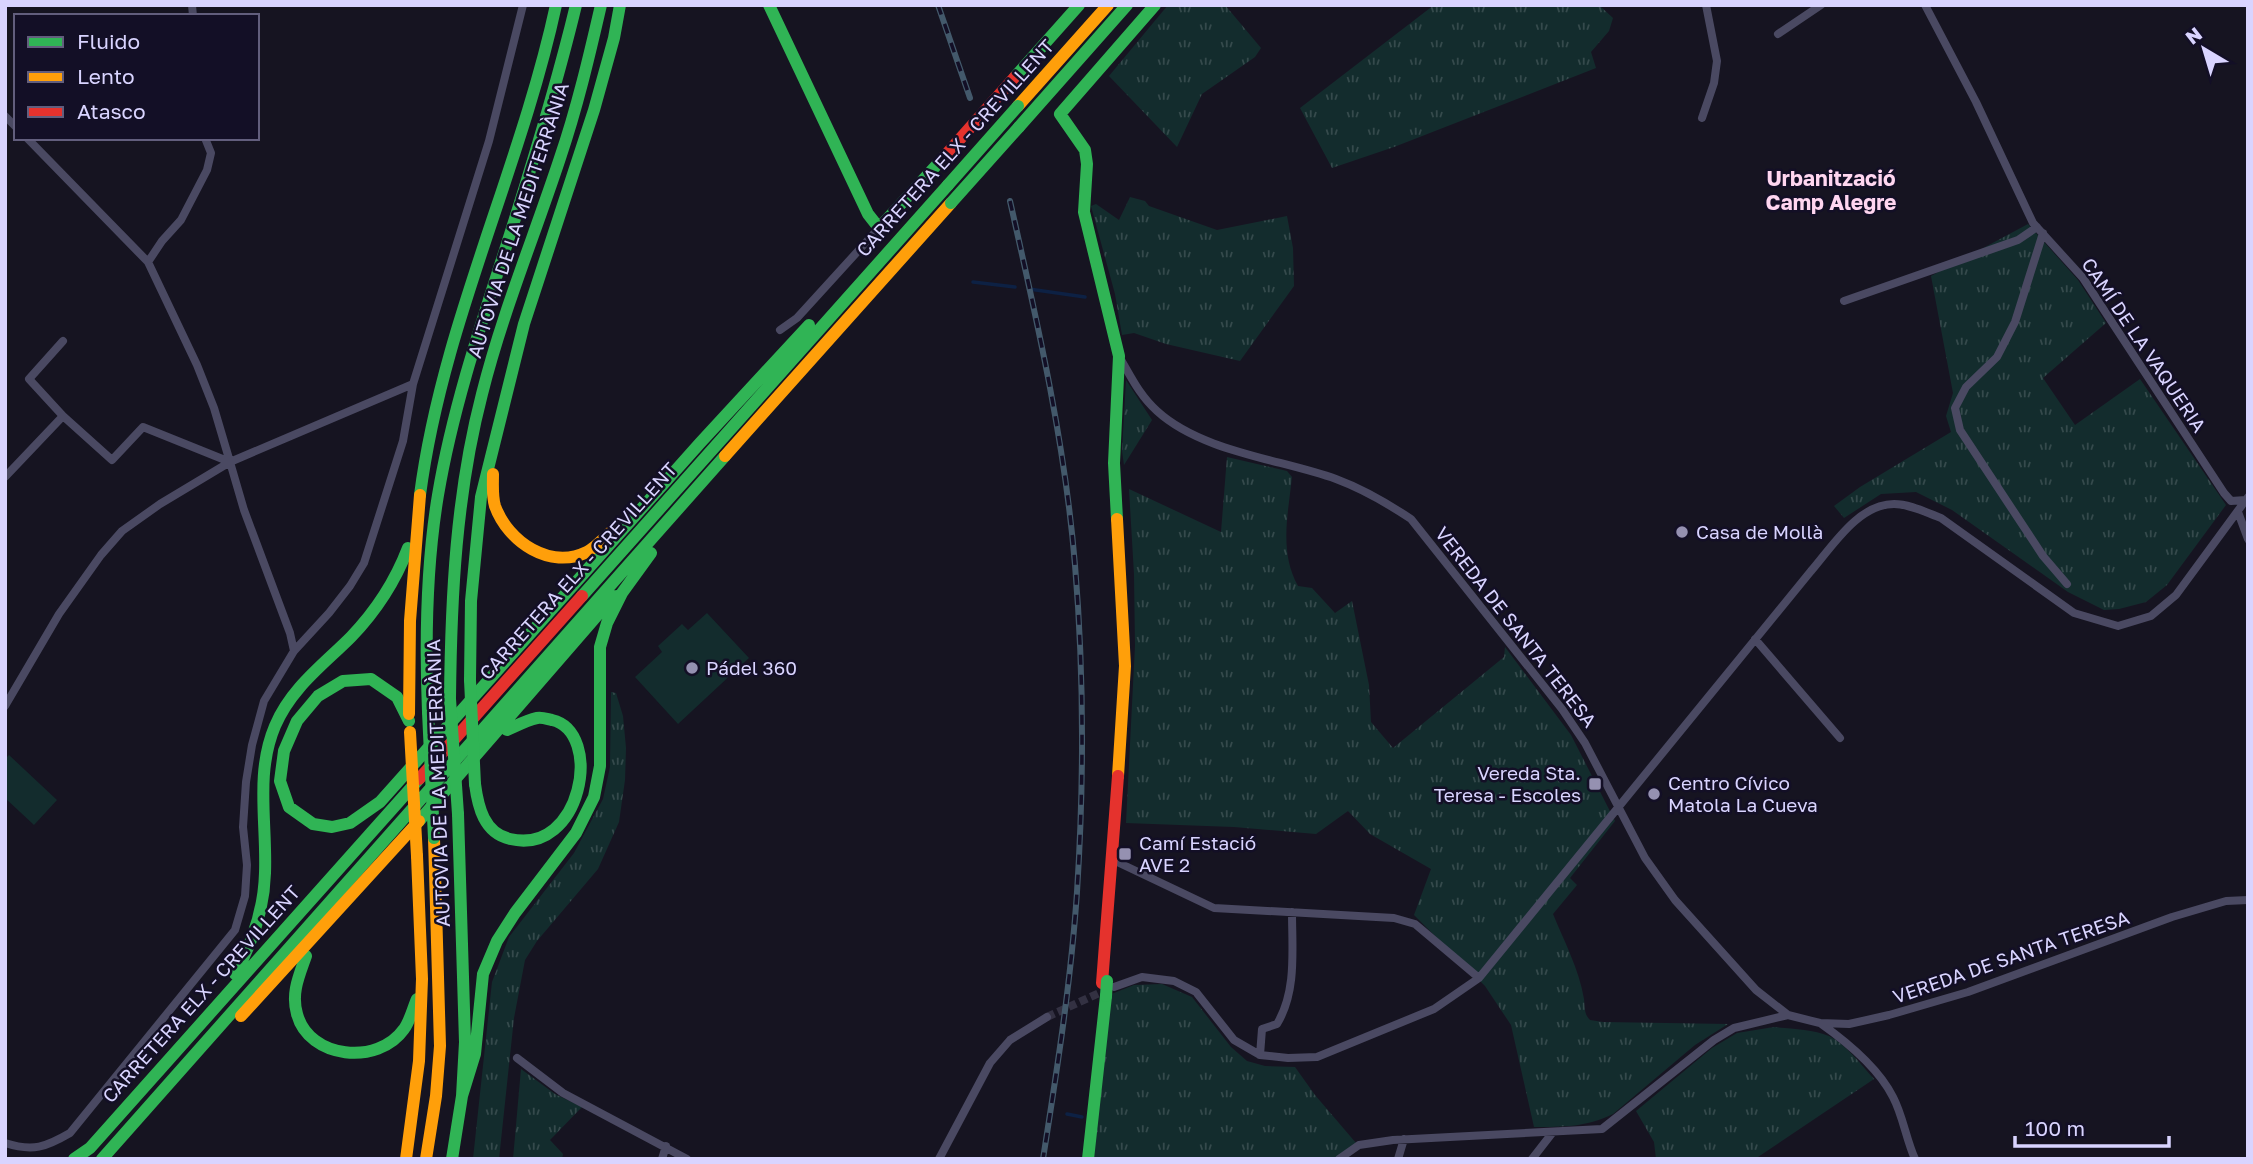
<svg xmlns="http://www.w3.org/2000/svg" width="2253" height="1164" font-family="'Golos Text',sans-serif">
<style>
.grass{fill:url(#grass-tufts)}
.garden{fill:#132c2d}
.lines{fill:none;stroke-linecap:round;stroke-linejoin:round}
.stream{stroke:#0d2144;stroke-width:3.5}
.street-tunnel{stroke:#333142;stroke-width:8;stroke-dasharray:8 4;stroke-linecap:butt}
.street{stroke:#4a4962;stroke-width:8}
.fast{stroke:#30b455;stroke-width:12}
.slow{stroke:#ff9f0a;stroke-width:12}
.jam{stroke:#e5322d;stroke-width:12}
.rail-casing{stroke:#43596b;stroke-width:6}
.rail{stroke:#130f26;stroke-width:3.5;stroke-dasharray:10;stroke-linecap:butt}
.fast-bridge{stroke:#30b455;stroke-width:12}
.slow-bridge{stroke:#ff9f0a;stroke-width:12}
.jam-bridge{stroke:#e5322d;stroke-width:12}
.poi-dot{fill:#9591b1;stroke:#130f26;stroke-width:2.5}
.labels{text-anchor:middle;stroke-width:5;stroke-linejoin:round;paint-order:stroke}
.street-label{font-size:19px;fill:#d9d4ff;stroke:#130f26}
.poi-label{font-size:19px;fill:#d9d4ff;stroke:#130f26;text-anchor:start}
.neighbourhood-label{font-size:21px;font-weight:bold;fill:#ffd6f0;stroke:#130f26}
</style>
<defs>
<pattern id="grass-tufts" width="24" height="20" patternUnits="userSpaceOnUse" patternTransform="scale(1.75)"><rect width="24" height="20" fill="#132c2d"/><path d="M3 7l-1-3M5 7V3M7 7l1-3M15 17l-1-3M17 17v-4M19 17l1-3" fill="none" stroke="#354a4c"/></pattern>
</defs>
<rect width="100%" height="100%" fill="#161421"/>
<!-- grass -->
<path class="grass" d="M1168 5H1225L1261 48 1255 57 1202 94 1177 147 1109 76Z
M1434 5H1599L1613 18 1609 31 1591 52 1596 68 1394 147 1332 168 1300 108Z
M1130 197 1145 201 1149 206 1217 230 1287 216 1293 248 1294 286 1240 361 1166 344 1134 333 1122 335 1115 294 1091 206 1096 204 1119 220Z
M2028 224 2078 280 2106 323 2043 378 2075 425 2140 379 2226 505 2167 585 2146 602 2119 609 2104 610 2068 592 1952 510 1916 492 1881 494 1844 518 1834 506 1860 487 1951 432 1946 416 1953 393 1931 276Z
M1126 380 1152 420 1124 465 1122 451Z
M1227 457 1287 471 1292 477C1288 514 1279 552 1298 586L1312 588 1335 613 1352 601 1369 685 1371 722 1393 748 1504 657 1505 647 1571 735 1615 821 1570 878 1577 885 1553 914C1564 941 1579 969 1584 999 1585 1008 1584 1014 1590 1020L1603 1022 1728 1024 1695 1045 1613 1114C1587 1127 1563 1127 1534 1127L1511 1025 1485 986 1414 915 1431 869 1370 834 1348 811 1316 834 1234 827 1126 823 1135 646 1134 574 1129 489 1221 532Z
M611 692 616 693 623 716 626 748 625 780 619 822 598 869 537 941 525 960 514 1018 499 1159H473L492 982 509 937 574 853 603 799 610 767Z
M1162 984 1192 997 1231 1047 1247 1061 1265 1066 1295 1067 1315 1095 1356 1143 1338 1159H1093L1109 995 1134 985Z
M1774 1027C1791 1029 1813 1029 1829 1036 1846 1044 1861 1065 1874 1079L1755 1159H1656L1654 1142 1636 1111 1712 1048 1737 1033Z
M521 1069 555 1094 582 1107 550 1140 563 1154 562 1159H513Z"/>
<!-- garden -->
<path class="garden" d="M707 613 749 658 678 724 635 677 662 652 658 646 682 624 688 630Z
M9 755 57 800 34 825 5 798V759Z"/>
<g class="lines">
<!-- stream -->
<path class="stream" d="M973 282 1015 287
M1029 289 1085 297
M1067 1114 1082 1117"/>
<!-- street-tunnel -->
<path class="street-tunnel" d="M1047 1017 1108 989"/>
<!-- street -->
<path class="street" d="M192 5 193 16
M1925 5 1976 102 2033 223 2083 278 2224 493 2231 501 2246 500
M1778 34 1821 5
M5 116 16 127
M1702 118 1714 83 1717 61 1706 5
M27 138 148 262
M205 138 211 153 207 170 181 220 162 241 148 262 197 365 214 408 230 462 413 384 489 141 523 5
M2043 233 2015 322 1997 357 1966 387 1955 408 1960 430 2043 556 2067 584
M1844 301 2018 240 2037 227
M780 330 797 318 879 228
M63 341 29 379 63 416 112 460 143 427 230 462
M1120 358C1131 377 1140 396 1157 411 1202 452 1280 459 1336 479 1363 489 1387 503 1411 519L1562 709 1585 743 1645 858 1675 900 1756 990 1788 1015 1820 1023 1849 1024 1889 1015 1968 992 2172 917 2226 901 2248 900
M5 477 63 416
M2238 512 2248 539
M1755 639 1840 738
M294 651 329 613 350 586 364 563 403 441 413 384
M5 706 59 614 101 555 122 531 160 504 230 462
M1113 860 1214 908 1394 918 1415 924 1479 978
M1114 987 1142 977 1174 981 1196 992 1234 1040 1260 1055 1288 1058 1317 1057 1434 1009 1479 978 1811 571C1832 547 1858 504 1894 504 1910 504 1927 513 1941 518L2074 613 2118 626 2151 616 2176 595 2248 497
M1820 1023C1847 1042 1878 1067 1893 1097 1903 1116 1906 1139 1915 1159
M1260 1055 1262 1029 1277 1024C1297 991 1292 949 1292 912
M517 1058 563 1093 687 1159
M5 1143C33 1152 46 1147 70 1133L235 930 245 896 247 865 243 827 246 782 252 745 264 701 294 651 290 633 244 510 230 462
M662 1159 666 1146
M939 1159 990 1063 1010 1040 1047 1017
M1339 1159 1359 1145 1393 1140 1602 1129 1714 1040 1734 1028 1788 1015
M1398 1159 1404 1139
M1532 1159 1553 1132"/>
<!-- fast -->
<path class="fast" d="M769 5 868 214 879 228 944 157
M1015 77 1079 5
M1019 127 1127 5
M420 495C442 325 520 171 556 5
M1117 519 1114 463 1119 356 1084 212 1087 164 1085 150 1060 114 1155 5
M582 596 948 185
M470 680 471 601 481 497 524 324 594 110 614 38 620 5
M450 699C451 597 456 494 482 394 502 314 534 237 560 158 577 108 589 57 601 5
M428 712C425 639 426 567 438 495 452 412 479 330 505 250 531 169 556 88 576 5
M409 721 397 697 371 679 343 681 318 696 297 721 284 751 280 781 289 807 313 824 332 827 350 823 380 802 700 443 809 325
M475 784C478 807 484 833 510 839 582 856 604 732 552 720 547 719 542 717 537 718 527 720 516 726 507 730
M419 821 614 596
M306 956C299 976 291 993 297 1014 309 1059 378 1066 404 1029 410 1021 413 1008 417 999
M235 974C253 942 264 910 265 873 267 823 255 773 275 726 291 688 323 665 351 637 376 611 395 582 408 548
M462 1096 475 1054 483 974 497 941 515 913 576 833 594 797 600 766V647L607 623 622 593 651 553
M74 1159 90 1148 419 779
M102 1159 725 456
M452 1159 462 1096 465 1042 458 814
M1088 1159 1106 996"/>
<!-- slow -->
<path class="slow" d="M1018 106 1108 5
M725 456 951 203
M493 474C493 485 492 496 495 506 508 542 550 570 587 552 596 547 604 538 612 531
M1117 519 1125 666 1118 776
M409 714 410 621 420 495
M241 1016 419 821
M406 1159 419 1061 422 979 417 856
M426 1159 436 1096 440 1046 434 838"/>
<!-- jam -->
<path class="jam" d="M419 779 582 596
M1102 983 1118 776"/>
<!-- rail casing -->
<g class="rail-casing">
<path id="rail" d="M938 5 970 98
M1010 201C1037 321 1065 442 1075 565 1084 673 1084 783 1077 892 1071 981 1057 1070 1043 1159"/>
</g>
<!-- rail -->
<use href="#rail" class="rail"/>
<!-- fast-bridge -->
<path class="fast-bridge" d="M948 185 1018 106
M951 203 1019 127
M470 680 475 784
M450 699 458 814
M428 712 434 838
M1106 996 1107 981"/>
<!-- slow-bridge -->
<path class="slow-bridge" d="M410 732 417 856"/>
<!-- jam-bridge -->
<path class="jam-bridge" d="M944 157 1015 77"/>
</g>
<!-- markers -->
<g class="poi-dot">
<circle cx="1682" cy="532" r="7"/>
<circle cx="692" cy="668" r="7"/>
<rect x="1588" y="777" width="14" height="14" rx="3.5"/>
<circle cx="1654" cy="794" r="7"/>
<rect x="1118" y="847" width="14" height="14" rx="3.5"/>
</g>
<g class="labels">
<!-- street labels -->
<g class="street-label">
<text transform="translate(955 148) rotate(-48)" y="7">CARRETERA ELX - CREVILLENT</text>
<text transform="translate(518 220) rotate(-72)" y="7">AUTOVIA DE LA MEDITERRÀNIA</text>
<text transform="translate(2144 345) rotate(56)" y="7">CAMÍ DE LA VAQUERIA</text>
<text transform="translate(578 571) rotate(-48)" y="7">CARRETERA ELX - CREVILLENT</text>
<text transform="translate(1516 627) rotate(52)" y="7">VEREDA DE SANTA TERESA</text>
<text transform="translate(438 783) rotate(-92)" y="7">AUTOVIA DE LA MEDITERRÀNIA</text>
<text transform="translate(2011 957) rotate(-19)" y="7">VEREDA DE SANTA TERESA</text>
<text transform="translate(201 994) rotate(-48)" y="7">CARRETERA ELX - CREVILLENT</text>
</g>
<!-- poi labels -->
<g class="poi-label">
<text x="1696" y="539">Casa de Mollà</text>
<text x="706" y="675">Pádel 360</text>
<text x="1581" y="780" text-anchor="end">Vereda Sta.<tspan x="1581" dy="22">Teresa - Escoles</tspan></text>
<text x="1668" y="790">Centro Cívico<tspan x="1668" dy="22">Matola La Cueva</tspan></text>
<text x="1139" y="850">Camí Estació<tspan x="1139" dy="22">AVE 2</tspan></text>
</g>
<!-- neighbourhood labels -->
<g class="neighbourhood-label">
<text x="1831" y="186">Urbanització<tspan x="1831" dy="24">Camp Alegre</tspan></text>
</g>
</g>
<!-- border -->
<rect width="2253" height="1164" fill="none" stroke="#d9d4ff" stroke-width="14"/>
<!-- legend -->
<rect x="14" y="14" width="245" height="126" fill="#130f26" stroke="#625e7d" stroke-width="2"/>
<rect x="28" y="37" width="35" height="10" fill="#30b455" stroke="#625e7d" stroke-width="2"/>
<text x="77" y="49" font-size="21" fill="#d9d4ff">Fluido</text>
<rect x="28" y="72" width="35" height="10" fill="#ff9f0a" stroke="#625e7d" stroke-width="2"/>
<text x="77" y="84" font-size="21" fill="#d9d4ff">Lento</text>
<rect x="28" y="107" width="35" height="10" fill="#e5322d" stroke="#625e7d" stroke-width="2"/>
<text x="77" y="119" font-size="21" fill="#d9d4ff">Atasco</text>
<!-- north arrow -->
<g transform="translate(2204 49) rotate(322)" stroke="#130f26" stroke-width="5" paint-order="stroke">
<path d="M0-5L12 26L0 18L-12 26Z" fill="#d9d4ff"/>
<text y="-10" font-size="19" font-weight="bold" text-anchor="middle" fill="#d9d4ff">N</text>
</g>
<!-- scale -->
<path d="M2015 1136v10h154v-10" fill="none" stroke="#d9d4ff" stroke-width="3.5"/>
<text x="2025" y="1136" font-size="21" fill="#d9d4ff" stroke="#130f26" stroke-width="5" paint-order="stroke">100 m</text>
</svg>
